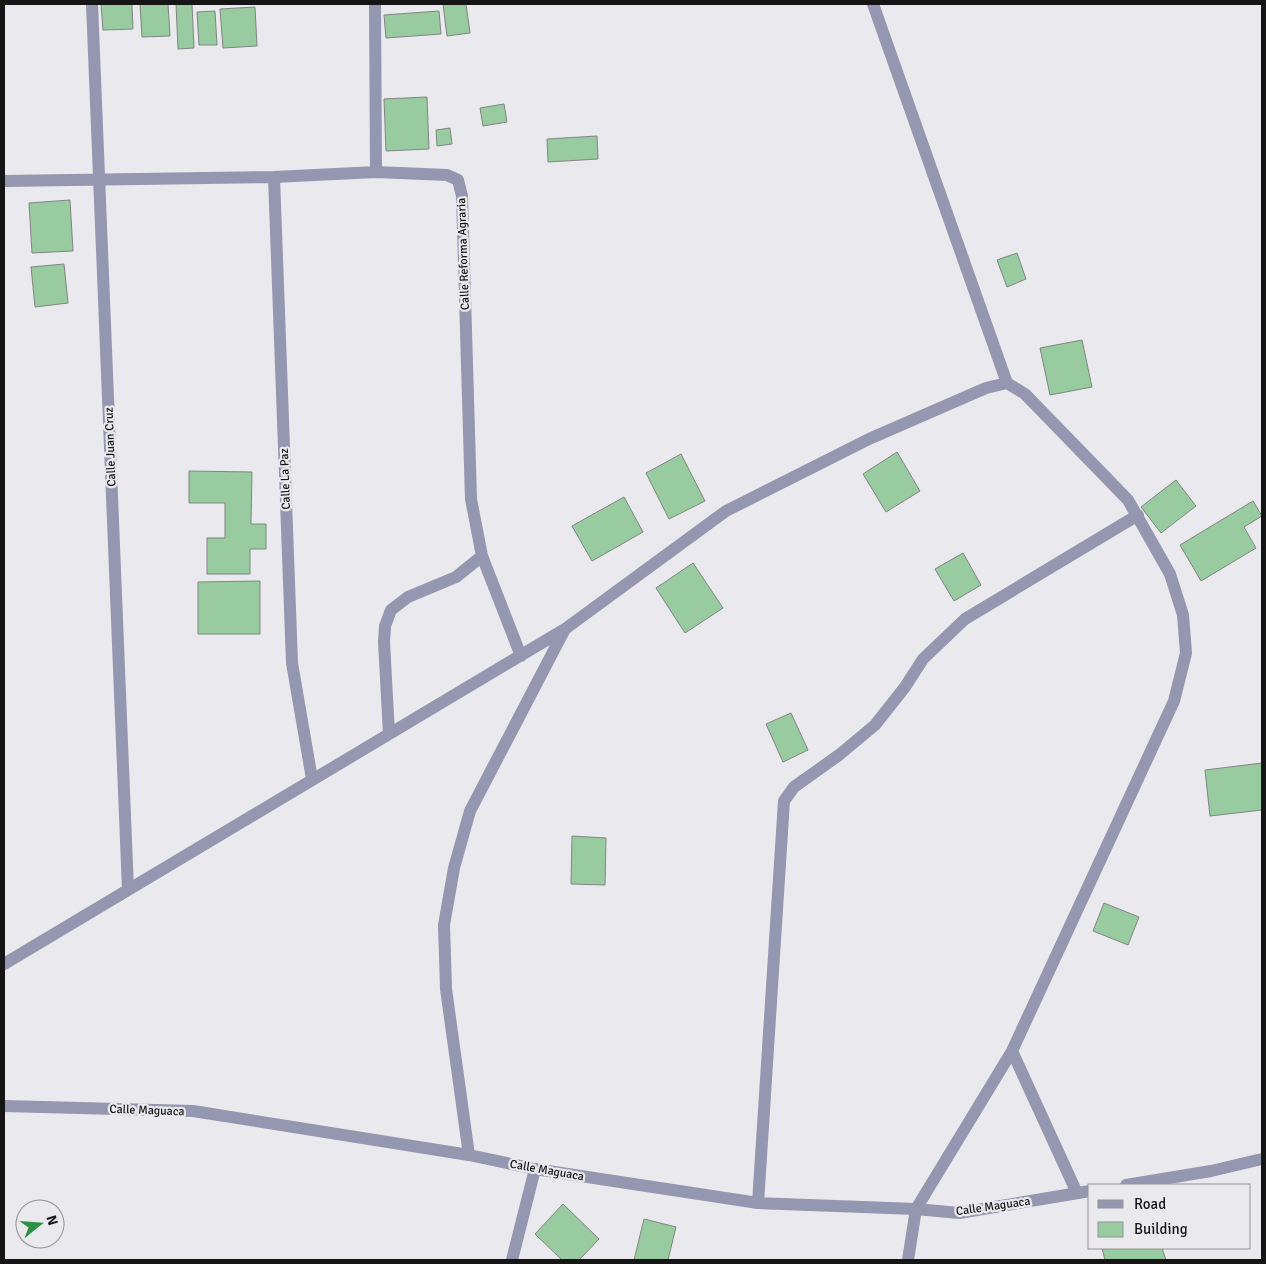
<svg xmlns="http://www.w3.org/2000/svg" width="1266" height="1264" font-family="Signika,sans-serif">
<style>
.building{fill:#98cba0;stroke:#818582}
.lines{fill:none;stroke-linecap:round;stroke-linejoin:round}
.minor{stroke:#9596af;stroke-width:12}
.labels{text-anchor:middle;stroke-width:4.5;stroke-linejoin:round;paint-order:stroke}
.street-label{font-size:12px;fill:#151516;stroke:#e9e9ee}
</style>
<rect width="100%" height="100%" fill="#e9e9ee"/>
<!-- building -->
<path class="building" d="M101 4H132L133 29 103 30Z
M140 4H168L170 36 142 37Z
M176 4H192L194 48 178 49Z
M443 4H466L470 33 447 36Z
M255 7 257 46 223 48 220 9Z
M215 11 217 45H199L197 12Z
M439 11 441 34 386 38 384 15Z
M427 97 429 149 386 151 384 99Z
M504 104 507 122 483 126 480 108Z
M450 128 452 144 437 146 436 130Z
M597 136 598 159 548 162 547 139Z
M70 200 73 251 32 253 29 203Z
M1017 253 1026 279 1007 287 997 260Z
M64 264 68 303 35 307 31 267Z
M1082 340 1092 387 1050 395 1040 348Z
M897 452 920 491 886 512 863 474Z
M681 454 705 501 669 519 646 473Z
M189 471 252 472 251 524H266V549H250V574H207V538H225V503H189Z
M1176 480 1196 506 1161 533 1141 507Z
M624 497 643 532 592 561 572 526Z
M1253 501 1262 516 1244 527 1256 548 1201 581 1180 545Z
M963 553 981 585 954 601 935 569Z
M693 563 723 608 685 633 656 588Z
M260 581V634H198V582Z
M791 713 808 750 783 762 766 724Z
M1262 763V810L1210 816 1205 770Z
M572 836 606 838 605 885 571 884Z
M1104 903 1139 917 1128 945 1093 931Z
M563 1204 599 1239 579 1260H562L535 1234Z
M644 1219 676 1227 668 1260H634Z
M1102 1248H1162L1166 1260H1105Z"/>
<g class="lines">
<!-- minor -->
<path class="minor" d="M92 4 128 890
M375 4 376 172
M873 4 1007 383 1025 394 1128 500 1170 574 1183 615 1186 653 1174 701 1012 1051 916 1209 908 1260
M274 177 292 663 312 779
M4 181 274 177 376 172 447 175 458 180 462 196 471 499 482 556 521 656
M389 734 384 642 385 626 391 610 408 597 456 577 482 556
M4 964 565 629
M1012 1051 1077 1193
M4 1106 193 1111 469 1155 535 1169 758 1203 916 1209 959 1213 1090 1191
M469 1155 446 989 444 925 454 868 470 811 565 629 726 511 869 439 986 388 1007 383
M1126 1185 1211 1171 1262 1159
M758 1203 784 801 794 787 839 755 875 725 905 687 923 659 965 619 1138 515
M512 1260 535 1169"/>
</g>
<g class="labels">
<!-- street labels -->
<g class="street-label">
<text transform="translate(463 254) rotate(-92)" y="4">Calle Reforma Agraria</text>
<text transform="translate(110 447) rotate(-92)" y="4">Calle Juan Cruz</text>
<text transform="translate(285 479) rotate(-92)" y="4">Calle La Paz</text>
<text transform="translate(147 1110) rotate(2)" y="4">Calle Maguaca</text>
<text transform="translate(547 1170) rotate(10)" y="4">Calle Maguaca</text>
<text transform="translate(993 1206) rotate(-8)" y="4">Calle Maguaca</text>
</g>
</g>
<!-- border -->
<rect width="1266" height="1264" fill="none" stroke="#151516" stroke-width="10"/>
<!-- legend -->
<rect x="1088" y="1184" width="162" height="65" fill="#e9e9ee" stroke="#949498"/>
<rect x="1098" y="1200" width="25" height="8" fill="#9596af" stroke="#949498"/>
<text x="1134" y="1209" font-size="15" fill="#151516">Road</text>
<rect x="1098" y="1222" width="25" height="15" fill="#98cba0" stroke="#949498"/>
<text x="1134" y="1234" font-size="15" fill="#151516">Building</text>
<!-- north arrow -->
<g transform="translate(40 1224) rotate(73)"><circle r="24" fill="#e9e9ee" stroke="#949498"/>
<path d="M0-4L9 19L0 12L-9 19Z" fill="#2c9147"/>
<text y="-8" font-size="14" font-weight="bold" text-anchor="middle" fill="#151516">N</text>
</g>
</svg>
